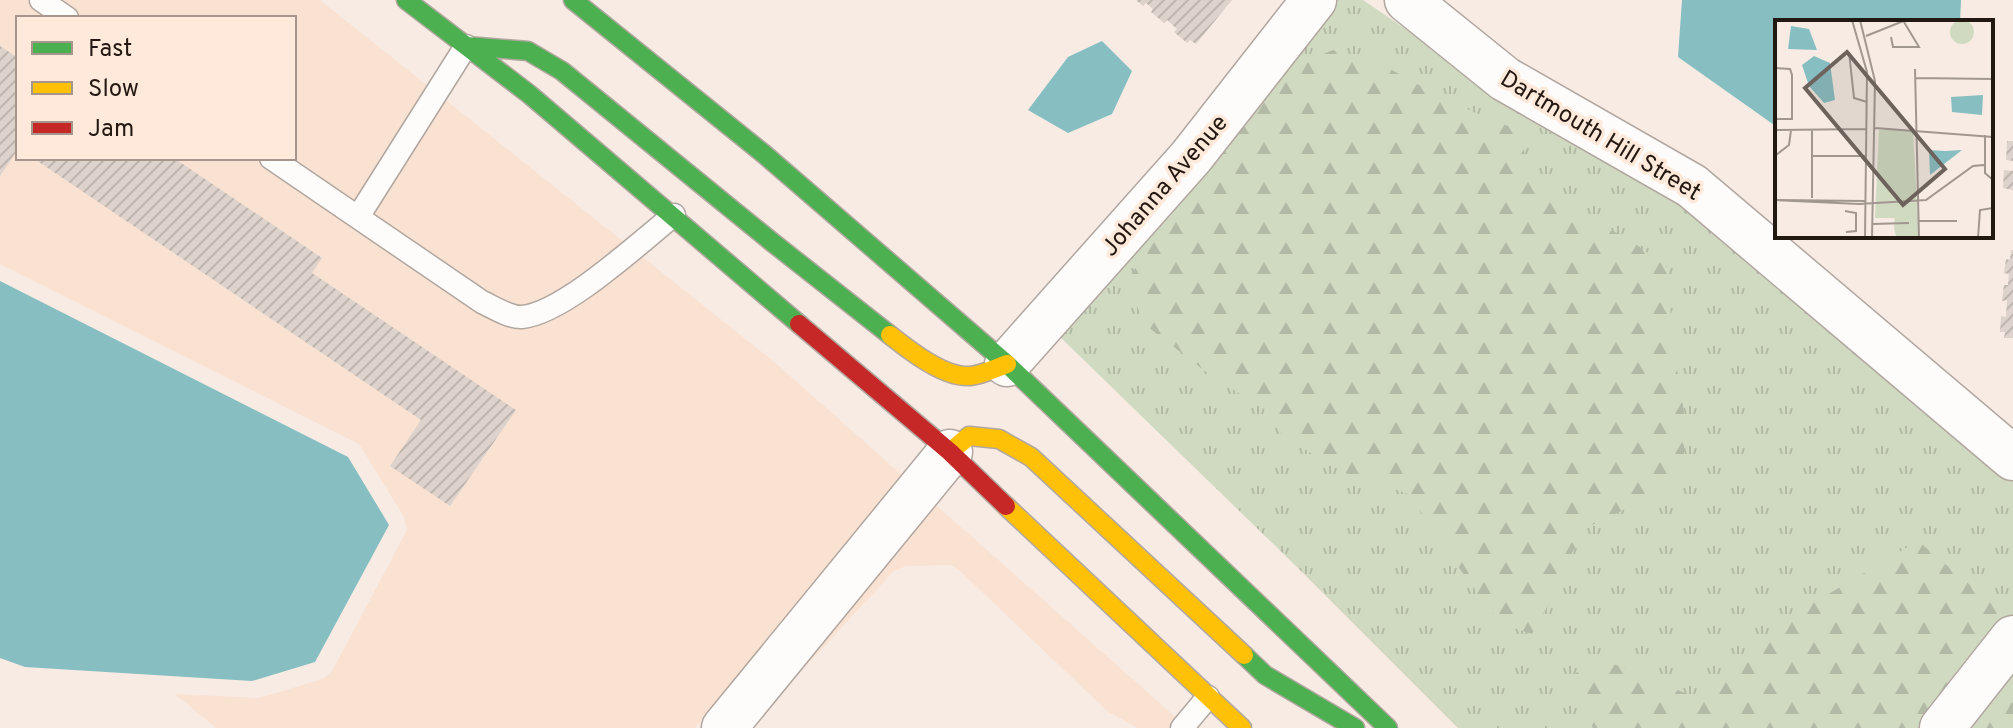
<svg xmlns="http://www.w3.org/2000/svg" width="2013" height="728" font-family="Overpass,sans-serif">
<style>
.built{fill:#fae2d2;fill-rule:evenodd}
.grass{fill:url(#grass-tufts)}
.forest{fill:url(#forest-firs)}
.water{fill:#86bec1}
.building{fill:url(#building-hatch)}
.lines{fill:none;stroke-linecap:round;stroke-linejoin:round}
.lane-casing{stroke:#b1a7a0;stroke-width:25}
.street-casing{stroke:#b1a7a0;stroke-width:47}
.fast-casing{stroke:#b1a7a0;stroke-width:21}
.slow-casing{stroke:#b1a7a0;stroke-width:21}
.jam-casing{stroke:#b1a7a0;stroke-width:21}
.lane{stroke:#fefcfb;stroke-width:22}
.street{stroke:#fefcfb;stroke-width:44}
.fast{stroke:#4caf50;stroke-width:18}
.slow{stroke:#ffc107;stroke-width:18}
.jam{stroke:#c62828;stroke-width:18}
.labels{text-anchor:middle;stroke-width:7;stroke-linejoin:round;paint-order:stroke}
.street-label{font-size:24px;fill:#231913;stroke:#ffe9db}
.inset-road{fill:none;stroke:#a29790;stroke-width:2}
.view{fill:#6d625c;fill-opacity:0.15;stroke:#6d625c;stroke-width:4}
.inset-edge{fill:none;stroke:#231913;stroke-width:4}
</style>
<defs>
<pattern id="grass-tufts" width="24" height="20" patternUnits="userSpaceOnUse" patternTransform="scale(2)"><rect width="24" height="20" fill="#d0dac1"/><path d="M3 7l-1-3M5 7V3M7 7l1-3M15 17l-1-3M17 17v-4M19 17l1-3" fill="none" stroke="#b2baa5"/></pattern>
<pattern id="forest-firs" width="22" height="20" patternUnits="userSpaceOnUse" patternTransform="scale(2)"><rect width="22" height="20" fill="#d0dac1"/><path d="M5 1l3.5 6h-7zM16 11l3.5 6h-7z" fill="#b2baa5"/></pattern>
<pattern id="building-hatch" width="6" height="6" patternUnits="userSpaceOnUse" patternTransform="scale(2)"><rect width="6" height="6" fill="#ddd3cc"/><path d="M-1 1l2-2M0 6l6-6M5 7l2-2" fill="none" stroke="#bdb5ae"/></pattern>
</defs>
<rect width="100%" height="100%" fill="#f7ebe3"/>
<!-- built -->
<path class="built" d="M0 0H320L772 360 902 475 695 728H216L175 694 259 698 323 679 332 671 407 530 404 517 359 444 0 264ZM18 18H294V158H18Z
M936 505 1188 728H1138L1108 712 960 571 950 565 906 566 894 571 790 683Z"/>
<!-- grass -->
<path class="grass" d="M1335 0H1363L1556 131 1746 243 2013 469V728H1458L1299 569 1056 333Z"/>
<!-- forest -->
<path class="forest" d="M1333 50 1383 65 1415 83 1473 112 1518 130 1533 182 1559 212 1623 235 1667 267 1673 344 1684 412V468L1646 499 1586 528 1563 569 1549 604 1532 634 1501 624 1453 560 1409 494 1345 473 1284 437 1266 410 1210 375 1143 323 1128 279 1174 210 1202 163 1254 115 1291 67Z
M1918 541 2001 611 2013 614V728H1593L1564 681 1599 658 1702 700 1810 605Z"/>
<!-- water -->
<path class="water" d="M1682 0H1961L1960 22H1777V127L1678 57Z
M1102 41 1132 71 1112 114 1068 133 1028 110 1068 57Z
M0 281 348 457 389 525 315 662 252 681 25 667 0 658Z"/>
<!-- building -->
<path class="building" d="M1136 0H1232L1196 44 1190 40 1187 43 1174 32 1177 29 1167 20 1164 23 1151 12 1153 9 1146 3 1143 6Z
M0 46 18 58V149L0 176Z
M2007 141H2013V161L2006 160Z
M33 158H174L322 258 312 273 516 410 450 506 390 466 421 420Z
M2004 170 2013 171V190L2003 188Z
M2011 250H2013V338H2004L2005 332H2000L2001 316 2006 317 2007 300 2002 301 2004 285H2008L2009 274 2004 273 2006 259 2010 260Z"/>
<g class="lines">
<!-- lane casing -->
<g class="lane-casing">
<path id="lane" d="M41 0 67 18
M271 158 482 302C493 307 510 318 522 317 564 313 639 243 674 215
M358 217 466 46
M1182 728 1208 697"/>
</g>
<!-- street casing -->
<g class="street-casing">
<path id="street" d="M1407 0 1505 79 1692 186 2013 458
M1007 364 1191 157 1314 0
M724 728 950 452
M1942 728 2013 638"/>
</g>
<!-- fast casing -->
<g class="fast-casing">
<path id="fast" d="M406 0 529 94 799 324
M573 0 764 154 1007 364 1388 728
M466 46 528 51 562 71 772 242 890 335
M1244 655 1265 675 1355 728"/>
</g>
<!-- slow casing -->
<g class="slow-casing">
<path id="slow" d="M890 335C909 350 944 378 970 376 982 375 996 368 1007 364
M950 452 969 436 999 439 1031 457 1244 655
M1006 506 1242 728"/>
</g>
<!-- jam casing -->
<g class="jam-casing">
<path id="jam" d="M799 324 950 452 1006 506"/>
</g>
<!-- lane -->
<use href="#lane" class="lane"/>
<!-- street -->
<use href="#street" class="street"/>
<!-- fast -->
<use href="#fast" class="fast"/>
<!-- slow -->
<use href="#slow" class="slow"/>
<!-- jam -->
<use href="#jam" class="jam"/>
</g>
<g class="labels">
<!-- street labels -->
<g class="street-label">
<text transform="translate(1601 135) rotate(31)" y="8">Dartmouth Hill Street</text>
<text transform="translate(1164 185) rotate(-49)" y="8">Johanna Avenue</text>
</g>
</g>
<!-- overview -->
<g transform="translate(1775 20)">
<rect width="218" height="218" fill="#f7ebe3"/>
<path d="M104 110H138L144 218H127L126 198H100Z" fill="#d0dac1"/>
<path d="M111 111 136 116 138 142 127 153 109 150ZM109 156 114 165 134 170 142 207 136 218 121 216 119 208 120 193 134 191 119 178 107 188 103 178Z" fill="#d0dac1"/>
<path d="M175 12a12 12 0 1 1 24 0a12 12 0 1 1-24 0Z" fill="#d0dac1"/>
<path d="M16 6 34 9 42 30 13 29ZM39 36 55 43 60 80 49 83 34 66 27 45ZM208 75 207 95 177 92 176 77ZM154 130 170 131 187 130 155 155Z" fill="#86bec1"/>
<path class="inset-road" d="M77 0 92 52 90 218M85 0 100 61 97 218M91 16 131 0M116 17 118 27H144L129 2M74 32 79 78 92 82M0 48 15 49 17 55V99H0M140 49 144 218M141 58 218 59M100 108 218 117M0 110 92 109M37 110V178M210 115V153L218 160M37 136H90M0 180 84 184 151 180 198 146 209 145M1 180 90 181M1 180V135L14 125 16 110M70 191 81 193V211L71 212M144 201H182M97 204 134 203M203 218 205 190 218 188"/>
<path class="view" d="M72 32 170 149 128 185 30 68Z"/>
<rect width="218" height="218" class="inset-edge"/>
</g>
<!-- legend -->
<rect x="16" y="16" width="280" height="144" fill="#ffe9db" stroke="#a7968b" stroke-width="2"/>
<rect x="32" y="42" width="40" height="12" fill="#4caf50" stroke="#a7968b" stroke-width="2"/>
<text x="88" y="56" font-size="24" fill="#231913">Fast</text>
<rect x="32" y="82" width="40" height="12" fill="#ffc107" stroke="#a7968b" stroke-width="2"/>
<text x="88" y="96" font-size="24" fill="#231913">Slow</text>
<rect x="32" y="122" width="40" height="12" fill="#c62828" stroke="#a7968b" stroke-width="2"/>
<text x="88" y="136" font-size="24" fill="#231913">Jam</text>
</svg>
